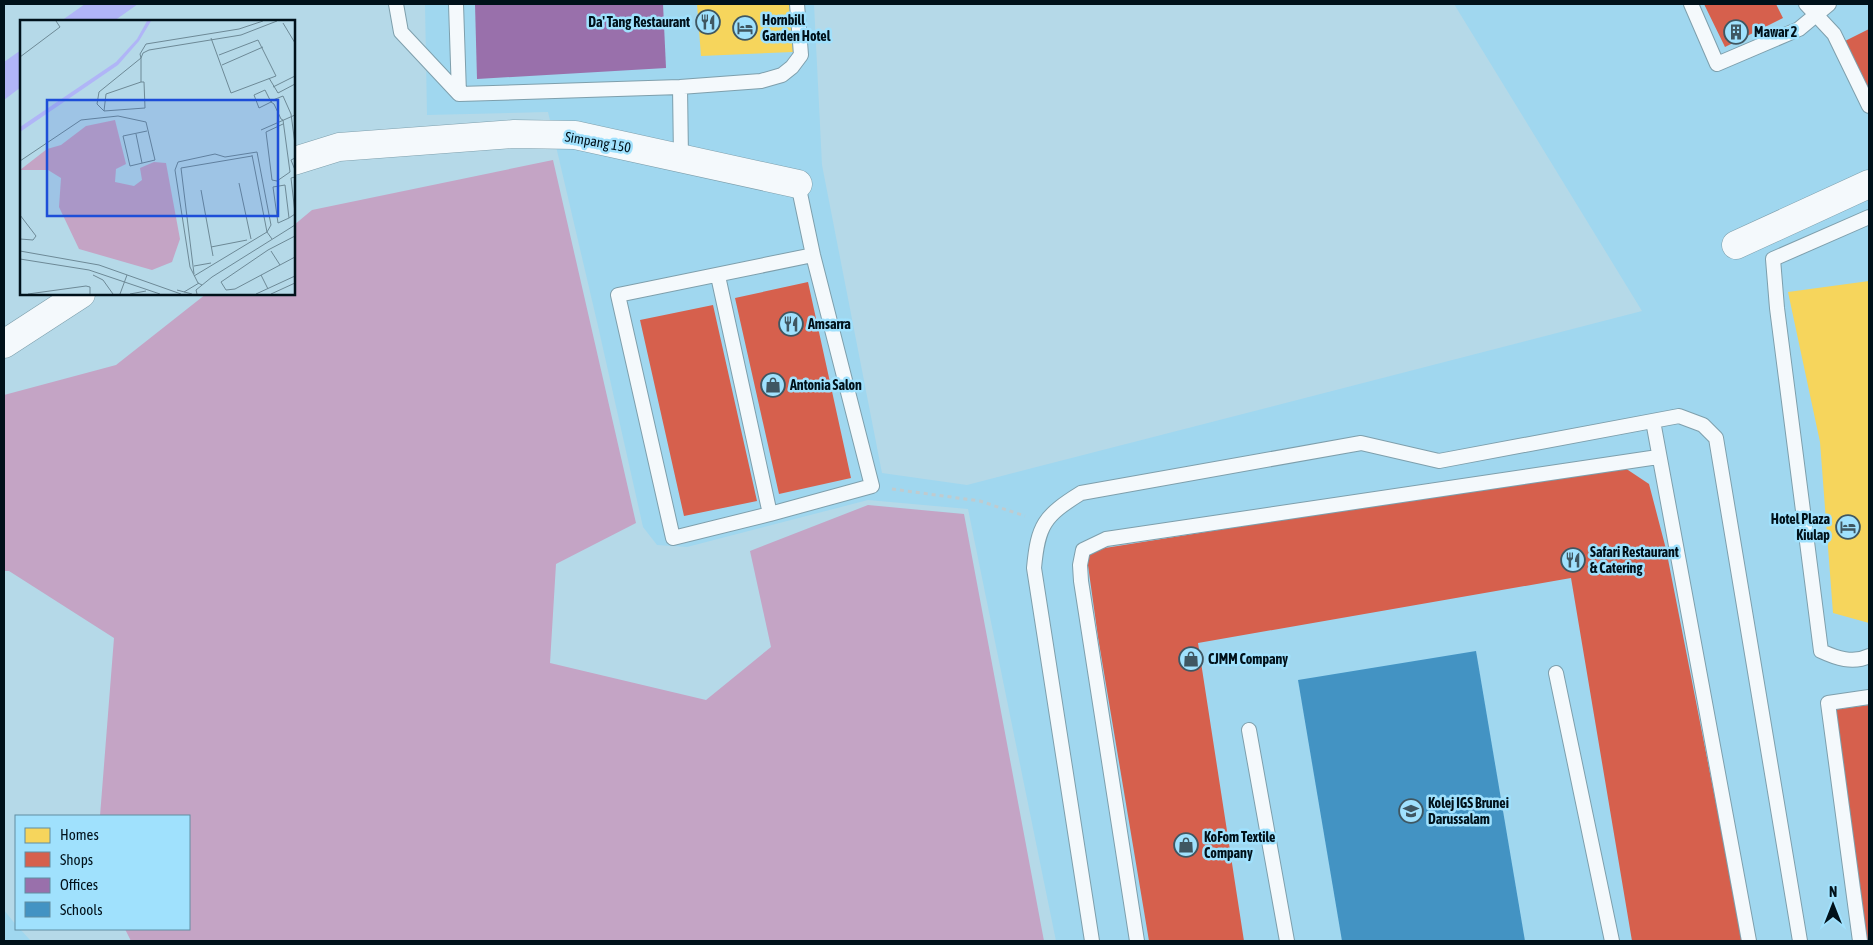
<svg xmlns="http://www.w3.org/2000/svg" width="1873" height="945" font-family="'Asap Condensed',sans-serif">
<style>
.built{fill:#a0d7ef}
.forest{fill:#c4a4c5}
.water{fill:#b0b5f7}
.homes{fill:#f6d55c}
.shops{fill:#d6604d}
.offices{fill:#9970ab}
.schools{fill:#4393c3}
.lines{fill:none;stroke-linecap:round;stroke-linejoin:round}
.lane-casing{stroke:#7e9fac;stroke-width:16}
.street-casing{stroke:#7e9fac;stroke-width:29}
.path{stroke:#c0cbcf;stroke-width:3;stroke-dasharray:4 4;stroke-linecap:butt}
.lane{stroke:#f4f9fc;stroke-width:14}
.street{stroke:#f4f9fc;stroke-width:28}
.labels{text-anchor:middle;stroke-width:5;stroke-linejoin:round;paint-order:stroke}
.poi-label{font-size:14px;font-weight:bold;fill:#00111a;stroke:#a0e1fd;text-anchor:start}
.street-label{font-size:14px;fill:#00111a;stroke:#a0e1fd}
.inset-road{fill:none;stroke:#6d8996;stroke-width:1}
.view{fill:#1d4ed8;fill-opacity:0.15;stroke:#1d4ed8;stroke-width:2.5}
.inset-edge{fill:none;stroke:#00111a;stroke-width:2.5}
</style>
<rect width="100%" height="100%" fill="#b5d9e8"/>
<!-- built -->
<path class="built" d="M425 4H814L822 165 882 473 967 485 1642 311 1454 4H1869V941H1056L968 509 868 500 687 547 657 545 643 527 598 326 548 112 427 115Z
M4 910 16 925V929H20L31 941H4Z"/>
<!-- forest -->
<path class="forest" d="M553 160 636 523 556 564 550 663 706 700 771 647 750 551 868 505 964 514 1044 941H131L125 929H189V816H100L114 638 9 571H4V395L116 365 206 294H294V225L312 210Z"/>
<!-- water -->
<path class="water" d="M85 4H138L114 21H61Z
M21 50V87L4 100V62Z"/>
<!-- homes -->
<path class="homes" d="M697 4H789L793 52 701 56Z
M1869 281V623L1833 613 1820 442 1788 292Z"/>
<!-- shops -->
<path class="shops" d="M1704 4H1776L1783 18 1725 47Z
M1869 29V93L1845 41Z
M808 282 851 478 779 494 735 298Z
M713 305 757 501 684 516 640 320Z
M1622 466 1649 484 1666 549 1743 941H1632L1571 578 1198 643 1244 941H1149L1098 637 1086 551Z
M1869 705V941H1865L1832 710Z"/>
<!-- offices -->
<path class="offices" d="M475 4H663L666 68 477 79Z"/>
<!-- schools -->
<path class="schools" d="M1476 651 1525 941H1342L1298 680Z"/>
<g class="lines">
<!-- lane casing -->
<g class="lane-casing">
<path id="lane" d="M396 4 401 32 459 94 680 87 761 81 782 75 792 67 801 55 797 4
M456 4 459 94
M1691 4 1717 64 1799 29 1829 4
M1806 4 1834 34 1869 106
M680 87 681 158
M798 184 813 255 872 486 770 514 673 538 618 295 813 255
M1869 217 1773 259 1777 308 1821 651C1836 658 1853 664 1869 656
M718 276 770 514
M1653 421 1749 941
M1556 673 1612 941
M1249 730 1287 941
M1092 941 1034 568C1038 525 1044 516 1081 493L1361 443 1439 461 1679 416 1703 425 1716 438 1800 941
M1137 941 1081 581 1080 565 1083 550 1106 539 1658 457
M1860 941 1828 703 1869 697"/>
</g>
<!-- street casing -->
<g class="street-casing">
<path id="street" d="M294 161 339 147 514 134 575 135 798 184
M1736 245 1869 184
M4 344 81 294"/>
</g>
<!-- path -->
<path class="path" d="M892 489 980 501 1025 516"/>
<!-- lane -->
<use href="#lane" class="lane"/>
<!-- street -->
<use href="#street" class="street"/>
</g>
<!-- icons -->
<defs>
<g id="restaurant-ring" transform="scale(1.25)"><circle r="9.5" fill="#a0e1fd" stroke="#3f5762" stroke-width="1.5"/><path d="M-5-6h1v4h1v-4h1v4h1v-4h1v5L-1.5 .5V6h-2V.5L-5-1ZM5-6V6H3V1.5H1.5Q1.5-4 5-6Z" fill="#3f5762"/></g>
<g id="hotel-ring" transform="scale(1.25)"><circle r="9.5" fill="#a0e1fd" stroke="#3f5762" stroke-width="1.5"/><path d="M-6-4.5h1.5V1H6V5H4.5V3h-9V5H-6ZM-4 0a1.8 1.8 0 1 1 3.6 0ZM.5 0V-2.5h3Q6-2.5 6 0Z" fill="#3f5762"/></g>
<g id="building-ring" transform="scale(1.25)"><circle r="9.5" fill="#a0e1fd" stroke="#3f5762" stroke-width="1.5"/><path d="M-4-6H4V6H1V3H-1V6H-4ZM-2.5-4.3h1.7v1.8h-1.7ZM.8-4.3h1.7v1.8H.8ZM-2.5-1h1.7V.8h-1.7ZM.8-1h1.7V.8H.8Z" fill="#3f5762"/></g>
<g id="shop-ring" transform="scale(1.25)"><circle r="9.5" fill="#a0e1fd" stroke="#3f5762" stroke-width="1.5"/><path d="M-5-2.5h2.3a2.7 3.5 0 0 1 5.4 0H5L5.5 6h-11ZM-1.5-2.5h3a1.5 2.3 0 0 0-3 0Z" fill="#3f5762"/></g>
<g id="university-ring" transform="scale(1.25)"><circle r="9.5" fill="#a0e1fd" stroke="#3f5762" stroke-width="1.5"/><path d="M0-5L7-2L0 1L-7-2ZM-4 1L0 2.5L4 1V4Q0 6-4 4Z" fill="#3f5762"/></g>
</defs>
<g fill-rule="evenodd">
<use href="#restaurant-ring" x="708" y="22"/>
<use href="#hotel-ring" x="745" y="28"/>
<use href="#building-ring" x="1736" y="32"/>
<use href="#restaurant-ring" x="791" y="324"/>
<use href="#shop-ring" x="773" y="385"/>
<use href="#hotel-ring" x="1848" y="527"/>
<use href="#restaurant-ring" x="1573" y="560"/>
<use href="#shop-ring" x="1191" y="659"/>
<use href="#university-ring" x="1411" y="811"/>
<use href="#shop-ring" x="1186" y="845"/>
</g>
<g class="labels">
<!-- poi labels -->
<g class="poi-label">
<text x="762" y="25">Hornbill<tspan x="762" dy="16">Garden Hotel</tspan></text>
<text x="690" y="27" text-anchor="end">Da' Tang Restaurant</text>
<text x="1754" y="37">Mawar 2</text>
<text x="808" y="329">Amsarra</text>
<text x="790" y="390">Antonia Salon</text>
<text x="1830" y="524" text-anchor="end">Hotel Plaza<tspan x="1830" dy="16">Kiulap</tspan></text>
<text x="1590" y="557">Safari Restaurant<tspan x="1590" dy="16">&amp; Catering</tspan></text>
<text x="1208" y="664">CJMM Company</text>
<text x="1428" y="808">Kolej IGS Brunei<tspan x="1428" dy="16">Darussalam</tspan></text>
<text x="1204" y="842">KoFom Textile<tspan x="1204" dy="16">Company</tspan></text>
</g>
<!-- street labels -->
<g class="street-label">
<text transform="translate(598 142) rotate(10)" y="5">Simpang 150</text>
</g>
</g>
<!-- overview -->
<g transform="translate(20 20)">
<rect width="275" height="275" fill="#b5d9e8"/>
<path d="M95 100 106 144 96 149 95 162 114 166 122 160 120 148 134 142 146 143 160 219 152 242 132 250 59 229 39 187 41 158 28 150H0L27 129 41 125 66 106Z" fill="#c4a4c5"/>
<path d="M127 1H131L119 21 98 45 0 112V107L96 42 117 19Z" fill="#b0b5f7"/>
<path class="inset-road" d="M243 1 219 9 126 24 120 34 121 38V62H124L125 88 84 91 77 84 79 72 121 38 123 33 129 30 221 15 257 1M263 3 275 23M191 18 211 73 256 56 238 20 199 35M0 37 40 7 36 1M202 45 243 27M249 58 258 73 275 64M253 67 275 56M84 91 86 74 121 62M263 104 246 112 252 160 257 161 270 152 263 100 261 99 254 84 251 82 245 70 234 75 239 88 251 82 253 80 263 76 271 94 275 124M241 110 275 95M116 114 122 143M232 135 247 212M275 138 271 140 275 150M0 141 61 100 98 96 126 102 135 140 110 146 103 116 127 111M275 157 271 158 275 193M219 163 231 219M181 170 193 236M0 195 16 216 13 220 0 219M269 198 265 165 253 167 258 203 269 198 275 194M275 216 248 230 201 262 206 270 215 269 275 237M191 227 227 220M0 231 79 245 161 274M251 231 260 245M0 239 69 250 140 274M174 246 191 243M174 254 161 148 232 136M73 255 83 260 93 274M241 255 248 269M174 256 247 212 252 219M182 265 178 263 170 247 155 150 158 142 195 134 205 137 237 132 251 205 247 212M157 270 172 274M164 272 179 263M8 274 66 266 70 267V274M100 274 107 255M110 274 126 271M177 274 176 270 192 257 275 205M236 274 275 256M251 274 275 263"/>
<path class="view" d="M27 80H258V196H27Z"/>
<rect width="275" height="275" class="inset-edge"/>
</g>
<!-- border -->
<rect width="1873" height="945" fill="none" stroke="#00111a" stroke-width="10"/>
<!-- legend -->
<rect x="15" y="815" width="175" height="115" fill="#a0e1fd" stroke="#608ea2"/>
<rect x="25" y="828" width="25" height="15" fill="#f6d55c" stroke="#608ea2"/>
<text x="60" y="840" font-size="15" fill="#00111a">Homes</text>
<rect x="25" y="852" width="25" height="15" fill="#d6604d" stroke="#608ea2"/>
<text x="60" y="865" font-size="15" fill="#00111a">Shops</text>
<rect x="25" y="878" width="25" height="15" fill="#9970ab" stroke="#608ea2"/>
<text x="60" y="890" font-size="15" fill="#00111a">Offices</text>
<rect x="25" y="902" width="25" height="15" fill="#4393c3" stroke="#608ea2"/>
<text x="60" y="915" font-size="15" fill="#00111a">Schools</text>
<!-- north arrow -->
<g transform="translate(1833 905)" stroke="#a0e1fd" stroke-width="4" paint-order="stroke">
<path d="M0-4L9 19L0 12L-9 19Z" fill="#00111a"/>
<text y="-8" font-size="14" font-weight="bold" text-anchor="middle" fill="#00111a">N</text>
</g>
</svg>
